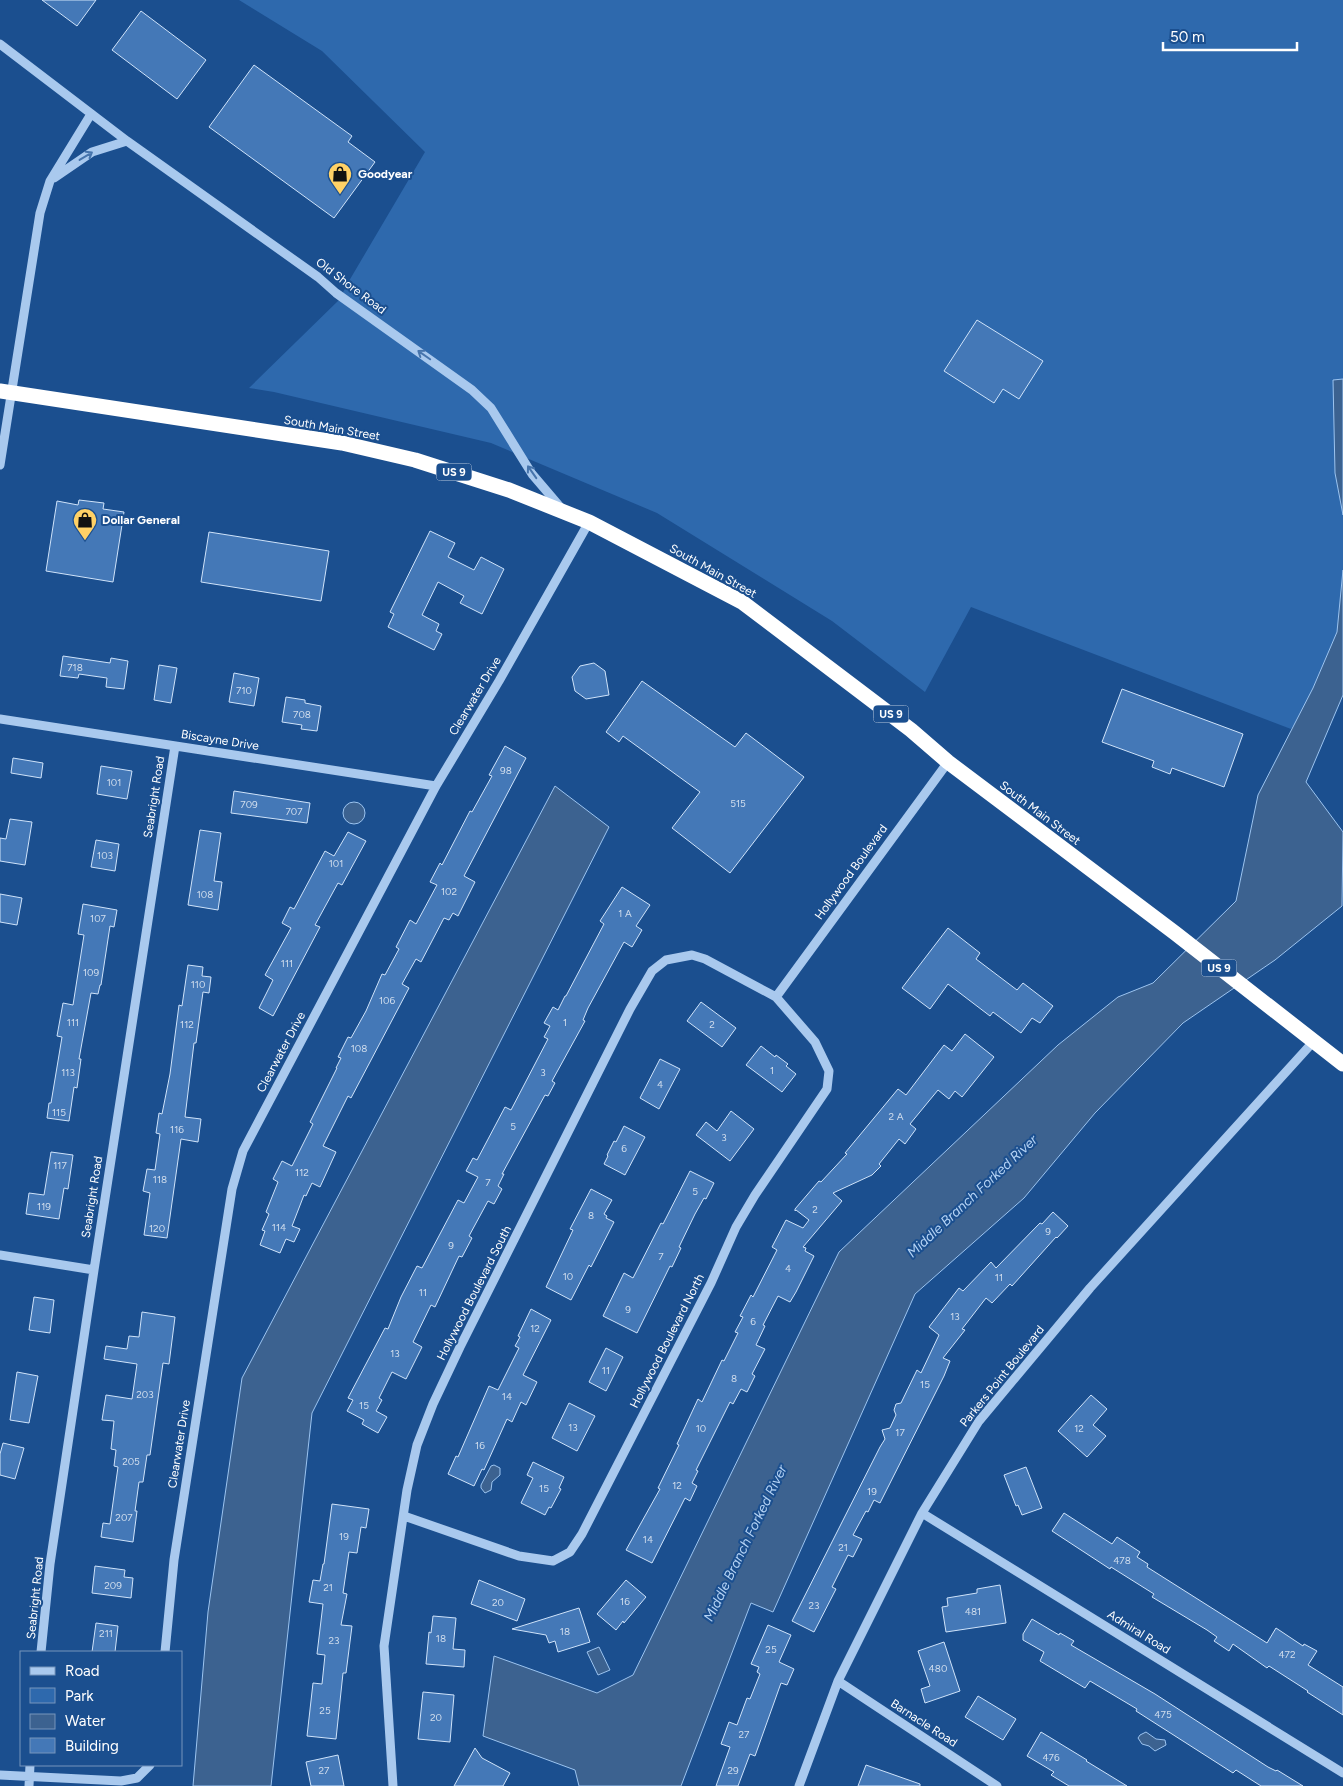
<svg xmlns="http://www.w3.org/2000/svg" width="1343" height="1786" font-family="Figtree,sans-serif">
<style>
.green{fill:#2e69ad}
.water{fill:#3c6290;stroke:#9cc4f0}
.building{fill:#4478b7;stroke:#cfe3fa}
.lines{fill:none;stroke-linecap:round;stroke-linejoin:round}
.minor{stroke:#a9c9ee;stroke-width:9}
.highway{stroke:#fff;stroke-width:15}
.oneway{stroke:#4674ac}
.labels{text-anchor:middle;stroke-width:4;stroke-linejoin:round;paint-order:stroke}
.number-label{font-size:10px;fill:#d0dded}
.shield{fill:#1b4f8f;stroke:#bbcadd;stroke-width:1}
.shield-label{font-size:11px;font-weight:bold;fill:#fff}
.poi-label{font-size:12px;font-weight:bold;fill:#fff;stroke:#1b4f8f;text-anchor:start}
.street-label{font-size:12px;fill:#fff;stroke:#1b4f8f}
.water-label{font-size:14px;font-style:italic;fill:#b5d3f5;stroke:#1b4f8f}
</style>
<rect width="100%" height="100%" fill="#1b4f8f"/>
<!-- green -->
<path class="green" d="M239 0H1343V651L1331 673 1291 729 971 607 925 692 832 621 657 513 491 443 274 392 249 388 339 300 349 281 425 152 322 51Z"/>
<!-- water -->
<path class="water" d="M1343 379V515L1335 473 1333 380Z
M1343 570V695L1306 782 1343 832 1342 906 1275 960 1183 1023 1095 1113 1024 1198 915 1294 773 1612 751 1603 681 1786H579L575 1770 483 1736 494 1656 597 1693 633 1675 839 1252 1058 1045 1118 997 1153 983 1236 901 1258 795 1313 688 1337 632Z
M555 786 609 827 312 1413 271 1786H193L208 1612 242 1378Z
M343 813a11 11 0 1 1 22 0a11 11 0 1 1-22 0Z
M494 1465 500 1468V1475L492 1482 491 1490 485 1493 481 1488V1485L491 1466Z
M599 1647 610 1670 598 1675 587 1652Z
M1146 1732 1156 1739 1165 1740 1166 1745 1155 1751 1149 1746 1142 1744 1138 1738 1140 1735Z"/>
<!-- building -->
<path class="building" d="M42 0H96L77 26Z
M141 11 206 60 177 99 112 50Z
M254 65 352 136 348 142 375 162 334 218 209 127Z
M977 320 1043 361 1019 399 1003 389 994 403 944 371Z
M79 500 104 503 103 509 124 512 113 582 46 571 57 501 78 505Z
M430 531 455 543 448 557 474 570 481 557 504 569 482 614 460 603 464 596 438 582 422 615 439 624 436 631 442 634 434 650 388 627 394 614 390 612Z
M209 532 329 551 321 601 201 582Z
M63 656 110 663 111 658 128 661 124 689 106 687 107 678 79 674 78 678 60 676Z
M594 663 605 671 609 695 586 699 575 691 572 677 580 666Z
M159 665 177 668 171 703 154 700Z
M234 673 259 678 254 706 229 702Z
M642 681 735 747 746 733 804 777 730 873 672 828 700 792 623 736 619 742 606 732Z
M1122 689 1243 734 1224 787 1172 768 1170 774 1152 767 1154 761 1102 742Z
M286 697 305 700V703L321 706 317 731 301 729 302 725 282 722Z
M505 746 526 758 464 876 475 882 458 916 453 913 449 920 444 918 421 962 416 959 402 984 409 988 351 1098 348 1096 323 1146 336 1152 320 1187 312 1183 306 1196 304 1195 292 1226 300 1229 294 1242 286 1239 280 1253 260 1245 265 1231 262 1230 269 1214 266 1212 278 1182 273 1179 282 1161 292 1166 313 1124 310 1122 337 1068H336L341 1058 338 1057 348 1037 351 1038 366 1011 382 974 385 975 399 949 396 947 410 920 416 924 437 885 430 882 440 863 442 865 470 811 472 812 492 776 489 775Z
M13 758 43 763 41 778 11 773Z
M101 766 132 771 127 799 97 794Z
M234 791 310 803 307 823 231 813Z
M10 819 32 822 25 865 0 861V838L6 839Z
M200 830 221 833 214 881 222 882 218 910 188 905Z
M348 832 366 841 342 885 338 883 315 925 320 927 273 1016 259 1008 273 980 265 975 291 928 282 923 290 907 294 909 325 851 334 856Z
M96 840 119 844 115 871 91 867Z
M622 887 650 905 636 926 642 930 632 947 624 942 588 1008 583 1020 585 1021 552 1081 555 1083 548 1096 545 1095 502 1174H504L498 1186 502 1189 494 1204 488 1201 469 1236 472 1238 462 1257 459 1256 435 1307 431 1305 413 1342 422 1347 406 1379 392 1372 379 1398 382 1400 376 1411 387 1417 378 1433 362 1424 364 1420 347 1411 353 1400 348 1398 385 1328 388 1329 401 1297 417 1266 422 1268 458 1200 464 1203 478 1177 466 1171 473 1158 477 1160 505 1107 511 1110 548 1039 544 1037 550 1026 544 1023 553 1007 558 1010 565 996H566L604 924 600 921Z
M0 894 22 898 17 925 0 922Z
M83 904 117 910 114 927 110 926 101 985H100L98 994 91 993 79 1059H81L77 1088 74 1087 69 1121 47 1118 49 1103H51L62 1037 57 1036 63 1003 73 1005 84 935 78 934Z
M948 928 980 953 976 959 1017 990 1023 983 1053 1006 1040 1023 1032 1018 1021 1033 993 1012 990 1016 948 984 930 1009 902 988Z
M188 965 203 967 202 976 211 977 209 993 203 992 196 1043H194L185 1117 201 1119 198 1142 181 1139 167 1238 144 1235 150 1193 143 1191 147 1169 155 1170 160 1134 156 1133 159 1113 162 1114 170 1074 179 1005 182 1006Z
M701 1002 736 1028 722 1047 687 1021Z
M965 1034 994 1057 962 1097 955 1091 949 1099 938 1090 910 1124 916 1129 905 1144 899 1139 879 1164 881 1166 872 1175 833 1193 842 1201 803 1247 806 1248 805 1251 814 1256 796 1292 790 1302 778 1296 763 1325 765 1326 756 1345 765 1349 752 1374 755 1376 747 1392 741 1389 733 1404 730 1402 696 1470 698 1471 692 1483 697 1486 690 1501 685 1498 652 1563 626 1550 660 1489 658 1488 679 1445 677 1444 698 1399 702 1402 722 1360 724 1361 738 1333 735 1332 743 1317 740 1316 751 1295 753 1297 777 1250 772 1247 786 1220 803 1228 809 1220 796 1210 795 1211V1209L819 1181 821 1182 847 1154 845 1153 898 1089 906 1095 944 1045 952 1051Z
M761 1046 775 1057 776 1055 788 1064 786 1066 796 1074 782 1092 746 1065Z
M660 1059 680 1069 659 1109 640 1098Z
M731 1111 754 1129 730 1161 696 1135 706 1122 717 1131Z
M624 1126 645 1137 625 1175 604 1164 608 1156 607 1155 614 1141 616 1142Z
M51 1152 73 1155 68 1189 64 1188 59 1219 26 1214 29 1193 44 1195Z
M690 1171 714 1183 706 1199 704 1198 695 1214 679 1247 681 1248 672 1267 670 1266 637 1333 603 1316 624 1273 633 1278 661 1223 663 1224Z
M591 1189 612 1200 604 1214 607 1216 606 1218 614 1222 591 1267 589 1265 571 1300 546 1287 573 1230 570 1229Z
M1053 1212 1068 1226 1057 1238 1056 1237 1012 1286 1010 1284 992 1303 986 1298 962 1329 965 1330 943 1358 950 1361 944 1376 880 1503 874 1500 868 1512 866 1511 853 1535 862 1539 853 1557 848 1555 832 1587 836 1589 814 1632 792 1621 880 1447 885 1439 882 1430 890 1428 896 1415 894 1410 896 1404 901 1403 917 1370 921 1373 939 1335 929 1327 959 1288 963 1291 991 1262 996 1268 1040 1223 1042 1224Z
M34 1297 54 1300 50 1333 29 1330Z
M531 1309 551 1320 523 1375 537 1382 526 1405 521 1402 512 1422 507 1419 484 1470 482 1469 474 1486 448 1474 456 1456 458 1457 489 1386 498 1390 519 1348 515 1346 520 1337 518 1336Z
M142 1312 175 1317 169 1364 163 1363 150 1455H147L143 1482H139L135 1511H137L133 1542 101 1537 103 1523 110 1524 118 1467 114 1466 116 1450 111 1449 114 1421 102 1420 106 1395 132 1399 137 1364 104 1359 106 1346 127 1349 129 1336 139 1337Z
M606 1348 623 1357 606 1391 589 1382Z
M17 1372 38 1376 29 1423 10 1420Z
M1091 1395 1107 1409 1093 1425 1106 1436 1087 1457 1058 1431Z
M569 1403 595 1416 577 1451 552 1438Z
M3 1443 24 1448 15 1479 0 1475V1454Z
M533 1462 564 1477 559 1488 561 1489 551 1508 549 1507 545 1515 521 1503 533 1478 527 1475Z
M1026 1467 1042 1508 1022 1515 1018 1505 1016 1506 1004 1475Z
M332 1504 369 1509 366 1528 361 1527 357 1553 349 1552 343 1593 347 1594 341 1625 352 1626 346 1673H343L336 1739 307 1736 313 1683 322 1684 325 1655 317 1654 323 1604 309 1602 313 1580 320 1581 323 1564H324Z
M1064 1513 1112 1544 1117 1537 1140 1552 1137 1557 1148 1564 1147 1567 1267 1643 1276 1628 1303 1646 1304 1644 1317 1651 1308 1665 1343 1687V1715L1307 1692 1308 1691 1269 1666 1267 1668 1233 1644 1229 1651 1214 1641 1217 1637 1207 1630 1152 1597 1154 1594 1111 1567 1110 1569 1052 1531Z
M95 1566 125 1570 124 1577 133 1578 131 1598 92 1593Z
M479 1580 525 1599 517 1621 471 1604Z
M626 1580 646 1597 624 1623 623 1621 616 1630 597 1614Z
M1000 1585 1006 1623 946 1632 942 1607 948 1606 947 1598 977 1593V1589Z
M579 1608 590 1642 558 1652 555 1641 549 1643 546 1635 512 1629Z
M433 1616 456 1618 453 1649 465 1650 464 1667 426 1664 429 1632 431 1633Z
M1032 1619 1059 1635 1060 1633 1074 1641 1071 1645 1155 1694 1268 1767 1276 1771 1277 1770 1303 1786H1261L1236 1770 1233 1773 1136 1711 1137 1709 1090 1681 1085 1688 1040 1661 1044 1652 1023 1640V1634Z
M96 1623 118 1626 115 1652H92Z
M768 1625 791 1635 779 1662 794 1669 787 1685 781 1683 755 1756 750 1754 738 1786H716L730 1747 721 1744 729 1722 737 1725 747 1698 750 1699 760 1674 757 1672 759 1667 751 1664Z
M944 1642 960 1691 925 1703 921 1689 930 1686 918 1651Z
M423 1692 454 1695 450 1742 418 1739Z
M978 1696 1016 1719 1003 1740 965 1717Z
M1041 1732 1087 1760 1086 1761 1127 1786H1069L1051 1775 1054 1772 1027 1756Z
M475 1748 482 1758 510 1773 503 1786H454Z
M338 1755 344 1786H311L306 1762Z
M866 1765 920 1784V1786H858Z"/>
<g class="lines">
<!-- minor -->
<path class="minor" d="M0 44 127 141 318 277 336 293 472 390 491 408 532 474 561 508
M54 178 92 152 127 141
M0 465 40 213 50 181 91 114
M0 719 436 786
M776 997 948 762
M0 1255 94 1270
M922 1513 1343 1773
M41 1652 50 1564 94 1270 175 746
M165 1652 174 1560 232 1189 243 1151 436 786 499 681 589 522
M838 1681 997 1786
M0 1775 121 1781 137 1778 150 1765
M29 1786 30 1765
M393 1786 384 1646 407 1490 417 1445 433 1404 460 1347 630 1009 652 971 666 960 692 955 705 959 776 997 815 1042 829 1071 827 1089 755 1195 736 1227 711 1283 582 1534 570 1552 553 1561 519 1556 404 1516
M799 1786 838 1681 922 1513 979 1421 1090 1288 1314 1041"/>
<!-- highway -->
<path class="highway" d="M0 391 342 443 415 460 509 490 589 522 742 602 911 730 948 762 1175 933 1343 1064"/>
</g>
<!-- one-way arrows -->
<defs><path id="oneway-shaft" d="M-6 0H5M1.5-3L5.5 0L1.5 3" fill="none" stroke-width="1.6" stroke-linecap="round" stroke-linejoin="round" transform="scale(1.25)"/></defs>
<g class="oneway">
<use href="#oneway-shaft" transform="translate(86 156) rotate(-31)"/>
<use href="#oneway-shaft" transform="translate(424 355) rotate(-145)"/>
<use href="#oneway-shaft" transform="translate(532 472) rotate(-125)"/>
</g>
<!-- icons -->
<defs>
<g id="shop-pin" transform="scale(1.25)"><path d="M0 17L-7.5 6A9.5 9.5 0 1 1 7.5 6Z" fill="#ffd166" stroke="#1b4f8f"/><path d="M-5-2.5h2.3a2.7 3.5 0 0 1 5.4 0H5L5.5 6h-11ZM-1.5-2.5h3a1.5 2.3 0 0 0-3 0Z" fill="#111"/></g>
</defs>
<g fill-rule="evenodd">
<use href="#shop-pin" x="340" y="174"/>
<use href="#shop-pin" x="85" y="520"/>
</g>
<g class="labels">
<!-- number labels -->
<g class="number-label">
<text x="75" y="671">718</text>
<text x="244" y="694">710</text>
<text x="302" y="718">708</text>
<text x="506" y="774">98</text>
<text x="114" y="786">101</text>
<text x="738" y="807">515</text>
<text x="249" y="808">709</text>
<text x="294" y="815">707</text>
<text x="105" y="859">103</text>
<text x="336" y="867">101</text>
<text x="449" y="895">102</text>
<text x="205" y="898">108</text>
<text x="625" y="917">1 A</text>
<text x="98" y="922">107</text>
<text x="287" y="967">111</text>
<text x="91" y="976">109</text>
<text x="198" y="988">110</text>
<text x="387" y="1004">106</text>
<text x="73" y="1026">111</text>
<text x="565" y="1026">1</text>
<text x="187" y="1028">112</text>
<text x="712" y="1028">2</text>
<text x="359" y="1052">108</text>
<text x="772" y="1074">1</text>
<text x="68" y="1076">113</text>
<text x="543" y="1076">3</text>
<text x="660" y="1088">4</text>
<text x="59" y="1116">115</text>
<text x="896" y="1120">2 A</text>
<text x="513" y="1130">5</text>
<text x="177" y="1133">116</text>
<text x="724" y="1141">3</text>
<text x="624" y="1152">6</text>
<text x="60" y="1169">117</text>
<text x="302" y="1176">112</text>
<text x="160" y="1183">118</text>
<text x="488" y="1186">7</text>
<text x="695" y="1195">5</text>
<text x="44" y="1210">119</text>
<text x="815" y="1213">2</text>
<text x="591" y="1219">8</text>
<text x="279" y="1231">114</text>
<text x="157" y="1232">120</text>
<text x="1048" y="1235">9</text>
<text x="451" y="1249">9</text>
<text x="661" y="1260">7</text>
<text x="788" y="1272">4</text>
<text x="568" y="1280">10</text>
<text x="999" y="1281">11</text>
<text x="423" y="1296">11</text>
<text x="628" y="1313">9</text>
<text x="955" y="1320">13</text>
<text x="753" y="1325">6</text>
<text x="535" y="1332">12</text>
<text x="395" y="1357">13</text>
<text x="606" y="1374">11</text>
<text x="734" y="1382">8</text>
<text x="925" y="1388">15</text>
<text x="145" y="1398">203</text>
<text x="507" y="1400">14</text>
<text x="364" y="1409">15</text>
<text x="573" y="1431">13</text>
<text x="701" y="1432">10</text>
<text x="1079" y="1432">12</text>
<text x="900" y="1436">17</text>
<text x="480" y="1449">16</text>
<text x="131" y="1465">205</text>
<text x="677" y="1489">12</text>
<text x="544" y="1492">15</text>
<text x="872" y="1495">19</text>
<text x="124" y="1521">207</text>
<text x="344" y="1540">19</text>
<text x="648" y="1543">14</text>
<text x="843" y="1551">21</text>
<text x="1122" y="1564">478</text>
<text x="113" y="1589">209</text>
<text x="328" y="1591">21</text>
<text x="625" y="1605">16</text>
<text x="498" y="1606">20</text>
<text x="814" y="1609">23</text>
<text x="973" y="1615">481</text>
<text x="565" y="1635">18</text>
<text x="106" y="1637">211</text>
<text x="441" y="1642">18</text>
<text x="334" y="1644">23</text>
<text x="771" y="1653">25</text>
<text x="1287" y="1658">472</text>
<text x="938" y="1672">480</text>
<text x="325" y="1714">25</text>
<text x="1163" y="1718">475</text>
<text x="436" y="1721">20</text>
<text x="744" y="1738">27</text>
<text x="1051" y="1761">476</text>
<text x="324" y="1774">27</text>
<text x="733" y="1774">29</text>
</g>
<!-- shield labels -->
<g class="shield">
<rect x="436.5" y="463.5" width="35" height="17" rx="4"/>
<rect x="873.5" y="705.5" width="35" height="17" rx="4"/>
<rect x="1201.5" y="959.5" width="35" height="17" rx="4"/>
</g>
<g class="shield-label">
<text x="454" y="476">US 9</text>
<text x="891" y="718">US 9</text>
<text x="1219" y="972">US 9</text>
</g>
<!-- poi labels -->
<g class="poi-label">
<text x="358" y="178">Goodyear</text>
<text x="102" y="524">Dollar General</text>
</g>
<!-- street labels -->
<g class="street-label">
<text transform="translate(351 286) rotate(37)" y="4">Old Shore Road</text>
<text transform="translate(332 428) rotate(10)" y="4">South Main Street</text>
<text transform="translate(713 571) rotate(29)" y="4">South Main Street</text>
<text transform="translate(475 696) rotate(-59)" y="4">Clearwater Drive</text>
<text transform="translate(220 740) rotate(9)" y="4">Biscayne Drive</text>
<text transform="translate(154 797) rotate(-81)" y="4">Seabright Road</text>
<text transform="translate(1040 813) rotate(37)" y="4">South Main Street</text>
<text transform="translate(851 872) rotate(-54)" y="4">Hollywood Boulevard</text>
<text transform="translate(281 1052) rotate(-62)" y="4">Clearwater Drive</text>
<text transform="translate(92 1197) rotate(-81)" y="4">Seabright Road</text>
<text transform="translate(474 1293) rotate(-63)" y="4">Hollywood Boulevard South</text>
<text transform="translate(667 1341) rotate(-63)" y="4">Hollywood Boulevard North</text>
<text transform="translate(1002 1376) rotate(-51)" y="4">Parkers Point Boulevard</text>
<text transform="translate(179 1444) rotate(-81)" y="4">Clearwater Drive</text>
<text transform="translate(35 1598) rotate(-84)" y="4">Seabright Road</text>
<text transform="translate(1139 1632) rotate(32)" y="4">Admiral Road</text>
<text transform="translate(924 1723) rotate(33)" y="4">Barnacle Road</text>
</g>
<!-- water labels -->
<g class="water-label">
<text transform="translate(972 1196) rotate(-43)" y="5">Middle Branch Forked River</text>
<text transform="translate(745 1543) rotate(-64)" y="5">Middle Branch Forked River</text>
</g>
</g>
<!-- legend -->
<rect x="20" y="1651" width="162" height="115" fill="#1b4f8f" stroke="#7695bc"/>
<rect x="30" y="1667" width="25" height="8" fill="#a9c9ee" stroke="#7695bc"/>
<text x="65" y="1676" font-size="15" fill="#ffffff">Road</text>
<rect x="30" y="1688" width="25" height="15" fill="#2e69ad" stroke="#7695bc"/>
<text x="65" y="1701" font-size="15" fill="#ffffff">Park</text>
<rect x="30" y="1714" width="25" height="15" fill="#3c6290" stroke="#7695bc"/>
<text x="65" y="1726" font-size="15" fill="#ffffff">Water</text>
<rect x="30" y="1738" width="25" height="15" fill="#4478b7" stroke="#7695bc"/>
<text x="65" y="1751" font-size="15" fill="#ffffff">Building</text>
<!-- scale -->
<path d="M1163 42v8h134v-8" fill="none" stroke="#ffffff" stroke-width="2.5"/>
<text x="1170" y="42" font-size="15" fill="#ffffff" stroke="#1b4f8f" stroke-width="4" paint-order="stroke">50 m</text>
</svg>
